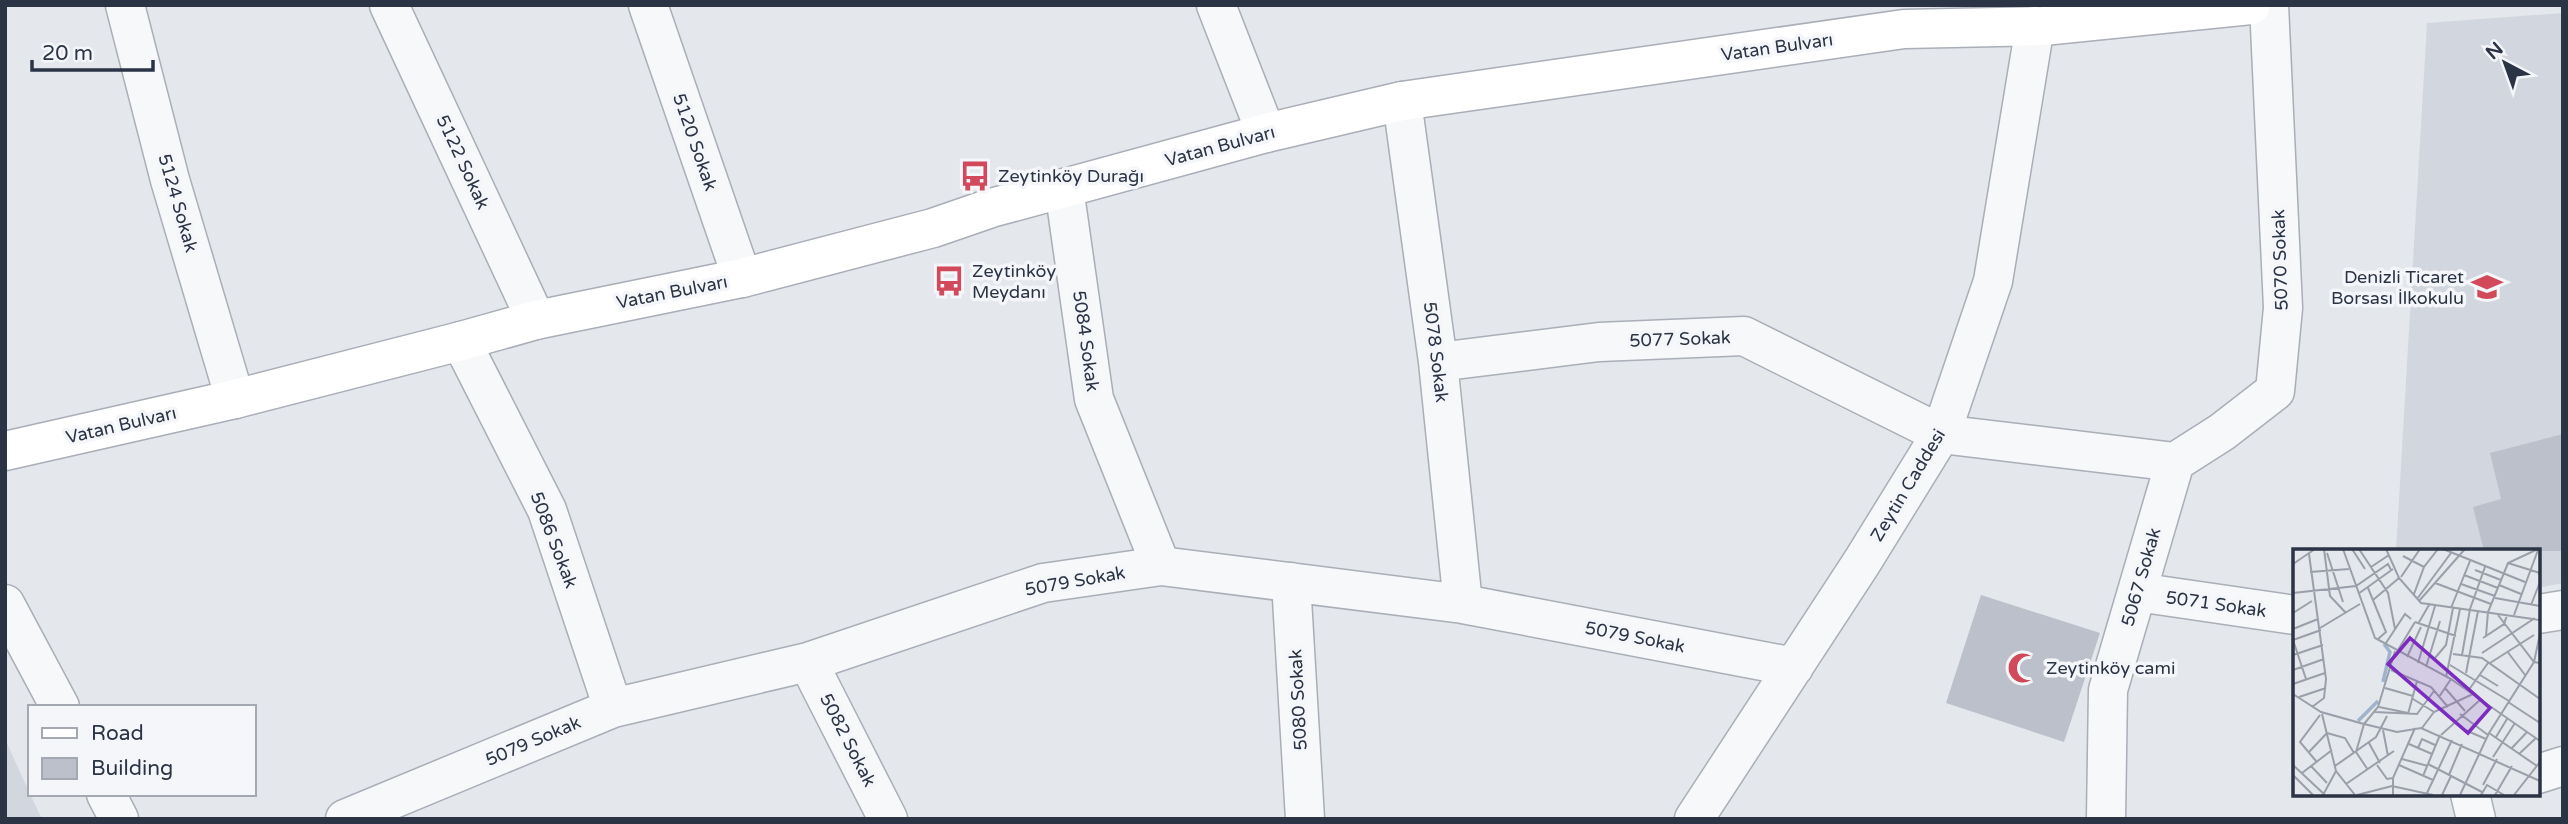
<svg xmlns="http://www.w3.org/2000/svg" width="2568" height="824" font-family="'Varela Round',sans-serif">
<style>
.built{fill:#d2d6de}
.building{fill:#bbc0ca}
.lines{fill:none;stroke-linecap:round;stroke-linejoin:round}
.minor-casing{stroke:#a9aeb7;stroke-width:41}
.tertiary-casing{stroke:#a9aeb7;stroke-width:41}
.secondary-casing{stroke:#a9aeb7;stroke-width:41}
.minor{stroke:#f7f8fa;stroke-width:38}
.tertiary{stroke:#f7f8fa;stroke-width:38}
.secondary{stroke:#fff;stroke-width:38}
.labels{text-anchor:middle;stroke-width:7;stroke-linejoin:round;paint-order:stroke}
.street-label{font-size:18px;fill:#2b3445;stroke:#f4f6f9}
.poi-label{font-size:18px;fill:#2b3445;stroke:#f4f6f9;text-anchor:start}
.inset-river{fill:none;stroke:#9fb4cc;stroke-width:3.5}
.inset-road{fill:none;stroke:#9a9fa9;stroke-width:2}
.view{fill:#7b2cbf;fill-opacity:0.15;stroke:#7b2cbf;stroke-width:3.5}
.inset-edge{fill:none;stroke:#2b3445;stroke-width:3.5}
</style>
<rect width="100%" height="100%" fill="#e4e7ec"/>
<!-- built -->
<path class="built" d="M2563 13V583L2538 588V551H2396L2427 23Z
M5 739 30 794 42 819H5Z"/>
<!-- building -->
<path class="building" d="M2563 434V551H2484L2473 507 2501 499 2490 453Z
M1981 595 2100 633 2064 742 1946 703Z"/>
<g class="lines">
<!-- minor casing -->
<g class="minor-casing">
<path id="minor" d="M125 5 170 180 235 399
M389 5 536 320
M648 5 742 278
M1216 5 1266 133
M1402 101 1438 362 1463 604
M1064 188 1094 399 1161 566
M461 341 547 510 613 708
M1438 362 1599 342 1744 336 1941 434 2175 462
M2175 462 2222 432 2275 391 2283 308 2269 5
M1291 582 1305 819
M2137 592 2295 615
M2538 614 2563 610
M808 662 888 819
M2538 774 2563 766
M2470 794 2476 819
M345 819 613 708 808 662 1043 583 1161 566 1463 604 1794 667
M1694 819 1862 562 1941 434 1993 281 2035 26
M2106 819 2108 690 2175 462"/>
</g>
<!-- tertiary casing -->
<g class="tertiary-casing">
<path id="tertiary" d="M5 604 60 707
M106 794 119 819"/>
</g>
<!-- secondary casing -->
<g class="secondary-casing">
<path id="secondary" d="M5 451 235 399 461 341 536 320 742 278 933 228 991 208 1266 133 1402 101 1904 29 2043 26 2251 5"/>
</g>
<!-- minor -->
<use href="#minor" class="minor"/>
<!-- tertiary -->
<use href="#tertiary" class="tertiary"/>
<!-- secondary -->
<use href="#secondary" class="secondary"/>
</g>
<!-- icons -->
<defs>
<g id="bus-bare" transform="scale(2.415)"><path d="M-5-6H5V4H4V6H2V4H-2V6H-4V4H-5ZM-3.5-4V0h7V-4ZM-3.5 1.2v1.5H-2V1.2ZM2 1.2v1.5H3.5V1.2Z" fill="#d1495b" stroke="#f4f6f9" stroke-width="2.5" paint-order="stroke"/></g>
<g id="school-bare" transform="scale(2.415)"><path d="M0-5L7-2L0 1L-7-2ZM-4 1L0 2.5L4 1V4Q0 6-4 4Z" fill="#d1495b" stroke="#f4f6f9" stroke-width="2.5" paint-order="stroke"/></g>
<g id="mosque-bare" transform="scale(2.415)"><path d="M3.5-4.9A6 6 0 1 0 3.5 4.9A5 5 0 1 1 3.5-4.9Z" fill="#d1495b" stroke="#f4f6f9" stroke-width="2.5" paint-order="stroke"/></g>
</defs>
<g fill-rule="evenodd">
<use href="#bus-bare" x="975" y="176"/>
<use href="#bus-bare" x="949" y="281"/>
<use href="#school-bare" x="2487" y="287"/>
<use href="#mosque-bare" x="2023" y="668"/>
</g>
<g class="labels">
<!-- street labels -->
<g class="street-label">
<text transform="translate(1777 47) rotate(-8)" y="6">Vatan Bulvarı</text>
<text transform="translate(695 142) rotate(71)" y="6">5120 Sokak</text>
<text transform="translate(1220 146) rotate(-15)" y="6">Vatan Bulvarı</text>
<text transform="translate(463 162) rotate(65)" y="6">5122 Sokak</text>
<text transform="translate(178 203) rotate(74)" y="6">5124 Sokak</text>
<text transform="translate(2280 260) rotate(-92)" y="6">5070 Sokak</text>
<text transform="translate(672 292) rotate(-11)" y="6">Vatan Bulvarı</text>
<text transform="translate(1680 339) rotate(-2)" y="6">5077 Sokak</text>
<text transform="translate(1086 341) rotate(82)" y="6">5084 Sokak</text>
<text transform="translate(1436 352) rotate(83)" y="6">5078 Sokak</text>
<text transform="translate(121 425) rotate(-13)" y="6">Vatan Bulvarı</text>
<text transform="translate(1908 485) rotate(-59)" y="6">Zeytin Caddesi</text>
<text transform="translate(554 540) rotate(69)" y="6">5086 Sokak</text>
<text transform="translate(2141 577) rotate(-74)" y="6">5067 Sokak</text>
<text transform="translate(1075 581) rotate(-10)" y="6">5079 Sokak</text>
<text transform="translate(2216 604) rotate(8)" y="6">5071 Sokak</text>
<text transform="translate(1635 637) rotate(11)" y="6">5079 Sokak</text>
<text transform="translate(1298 700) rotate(-93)" y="6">5080 Sokak</text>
<text transform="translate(848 740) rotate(63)" y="6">5082 Sokak</text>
<text transform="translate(533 741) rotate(-23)" y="6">5079 Sokak</text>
</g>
<!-- poi labels -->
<g class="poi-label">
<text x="998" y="182">Zeytinköy Durağı</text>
<text x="972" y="277">Zeytinköy<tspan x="972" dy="21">Meydanı</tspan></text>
<text x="2464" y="283" text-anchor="end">Denizli Ticaret<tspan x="2464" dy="21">Borsası İlkokulu</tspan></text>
<text x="2046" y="674">Zeytinköy cami</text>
</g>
</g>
<!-- overview -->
<g transform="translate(2293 549)">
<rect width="247" height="247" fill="#e4e7ec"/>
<path class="inset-river" d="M90 133 97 103 91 95M65 172 85 152"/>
<path class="inset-road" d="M31 0 37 47 53 64M50 0 82 89 158 130 247 192M59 0 72 20M66 0 95 44 102 80M93 0 106 29 128 54 247 71M150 0 232 33M34 4 50 53M16 5 33 130 31 149 19 158M110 7 131 18M215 14 247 24M0 15 22 0M78 18 96 6M182 21 208 31M17 23 56 20M171 26 205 39M108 28 127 0M142 34 198 55M168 35 202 47M206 36 228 45M75 39 93 83 85 90M0 44 63 37 95 15 98 21M65 45 100 20M121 45 131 18 145 0M202 49 247 57M124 50 158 4M80 51 106 29M126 52 172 0M238 56 247 33M158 59 177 12M0 64 19 52M205 66 241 113 247 114M221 66 245 1M122 73 163 87M125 75 136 56M27 79 67 55M0 80 25 70M193 87 195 63 215 14 245 0M190 89 211 75 214 66M0 91 13 130M0 91 28 81M93 94 112 65 118 70M105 101 122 73M214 102 232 126M189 104 242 69M160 105 189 109 247 150M0 106 30 96M169 106 177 60 192 18M114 108 128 78M142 109 153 96 160 59M125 114 142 57M197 114 241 86M157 116 216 152M133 118 147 72M0 121 31 110M98 121 138 138 155 158M173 124 185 62M187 126 205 137M153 128 167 60M0 135 32 124M92 139 120 147M152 139 172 162M175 142 195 114M0 145 28 163 71 175 85 158 102 102M6 148 33 139M146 148 158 130M120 150 141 163M215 153 247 174M86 158 115 164M82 163 124 165 141 142M29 165 43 222 62 246M115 165 124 132M167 165 195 186M129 179 141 163 180 145M90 181 95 207M172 181 193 190M34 184 52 189 61 204M196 184 244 217M148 186 187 151M203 188 214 170M76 194 87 214M116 195 139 205M125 199 129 190 142 196M218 200 234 183M16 203 34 184M226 205 243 189M200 208 222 174M109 210 135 217M23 212 7 193 27 166M135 215 189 243M0 216 32 246M84 216 94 230 100 229M106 216 140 231M18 217 34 234M42 217 83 188 94 167M75 221 63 203 71 175 104 183 128 179 247 232M9 224 39 201M0 226 20 246M156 226 169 195M130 227 147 186M53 235 101 202M190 236 204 210M134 244 159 191M30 246 43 222M64 246 99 237 140 246M100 246V229L122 179M149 246 158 227M167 246 196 184 241 113 247 85M188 246 194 236 211 246M202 246 219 217M221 246 247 213"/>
<path class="view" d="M117 89 197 159 175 184 95 115Z"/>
<rect width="247" height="247" class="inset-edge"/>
</g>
<!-- border -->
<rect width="2568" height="824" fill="none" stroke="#2b3445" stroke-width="14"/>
<!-- legend -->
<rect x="28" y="705" width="228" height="91" fill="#f4f6f9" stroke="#a4a8b1" stroke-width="2"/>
<rect x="42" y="728" width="35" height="10" fill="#ffffff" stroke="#a4a8b1" stroke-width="2"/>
<text x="91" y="740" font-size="21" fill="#2b3445">Road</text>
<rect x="42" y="758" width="35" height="21" fill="#bbc0ca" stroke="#a4a8b1" stroke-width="2"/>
<text x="91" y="775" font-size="21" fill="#2b3445">Building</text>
<!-- north arrow -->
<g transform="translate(2505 63) rotate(319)" stroke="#f4f6f9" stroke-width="5" paint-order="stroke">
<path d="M0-5L12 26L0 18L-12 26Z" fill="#2b3445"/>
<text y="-10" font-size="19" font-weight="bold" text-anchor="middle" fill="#2b3445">N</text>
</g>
<!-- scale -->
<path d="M32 60v10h121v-10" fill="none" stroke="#2b3445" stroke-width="3.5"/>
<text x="42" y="60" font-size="21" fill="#2b3445" stroke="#f4f6f9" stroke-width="5" paint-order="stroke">20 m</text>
</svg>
